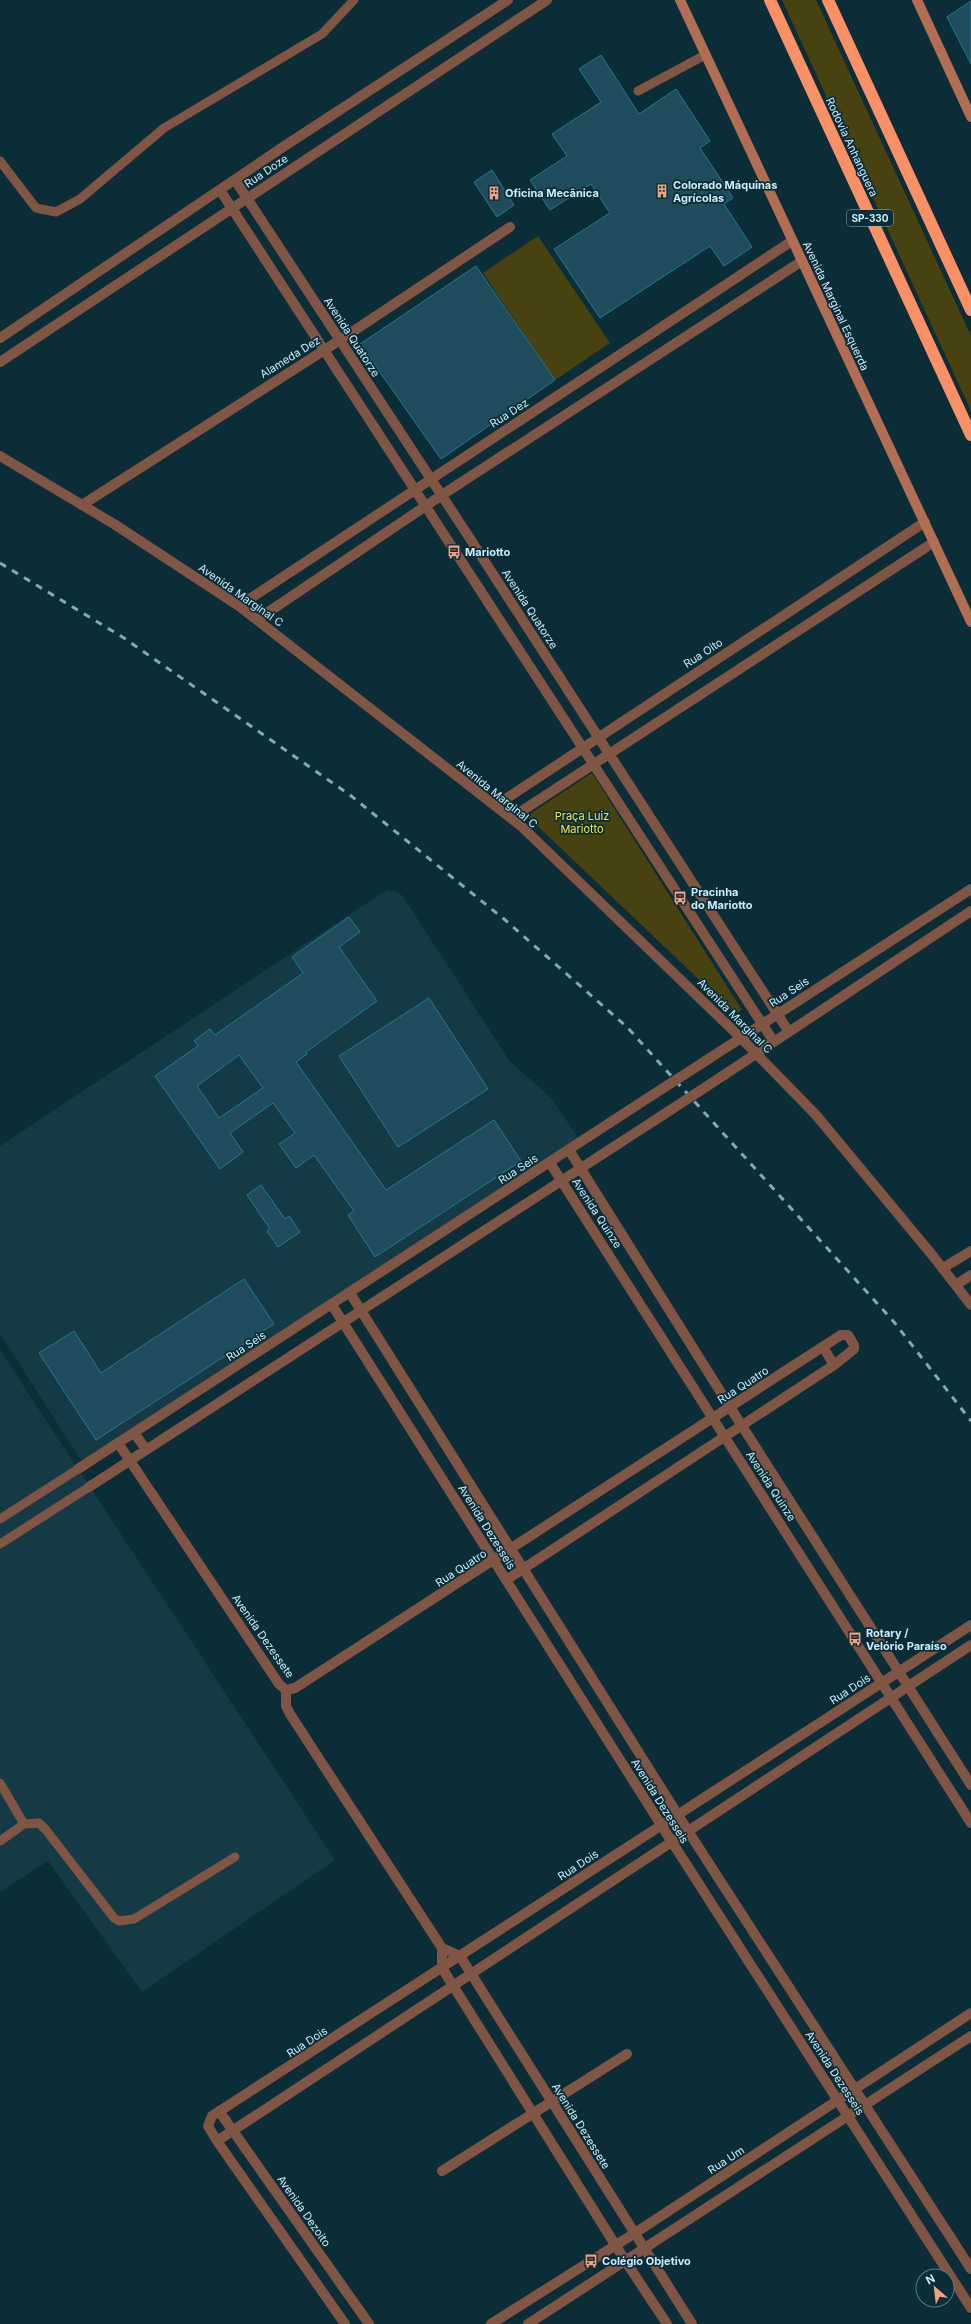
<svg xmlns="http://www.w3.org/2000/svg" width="971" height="2324" font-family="Inter,sans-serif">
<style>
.built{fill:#143a46}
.green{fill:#484211}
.building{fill:#1e4c5c;stroke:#257992;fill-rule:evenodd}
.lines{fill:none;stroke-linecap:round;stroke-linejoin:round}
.service{stroke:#805544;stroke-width:9}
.minor{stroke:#805544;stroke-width:10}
.secondary{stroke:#b16e52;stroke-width:10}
.motorway{stroke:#fa9065;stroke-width:12}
.rail{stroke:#84a9b5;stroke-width:3;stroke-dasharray:7 7;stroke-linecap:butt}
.minor-bridge{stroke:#805544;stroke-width:10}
.labels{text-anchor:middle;stroke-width:3.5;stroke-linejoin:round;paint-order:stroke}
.shield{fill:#0a2d37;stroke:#8fb3c0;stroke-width:1}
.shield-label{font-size:10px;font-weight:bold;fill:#c8edfb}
.street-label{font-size:11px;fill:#c8edfb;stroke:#0a2d37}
.poi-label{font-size:11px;font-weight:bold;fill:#c8edfb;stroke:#0a2d37;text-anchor:start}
.park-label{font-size:11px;fill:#f9e647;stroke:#0a2d37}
</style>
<rect width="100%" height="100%" fill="#0a2d37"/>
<!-- built -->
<path class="built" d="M388 889 402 895 509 1060 552 1099 581 1142 84 1465 0 1334V1146Z
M0 1350 335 1860 142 1992 48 1861 0 1892Z"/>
<!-- green -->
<path class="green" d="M782 0H816L971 336V411Z
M538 236 610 343 555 380 483 273Z
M592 773 742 1010 736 1013 730 1009 527 816Z"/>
<!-- building -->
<path class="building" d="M971 1V64L947 17Z
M601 55 639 114 676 89 710 141 700 148 733 198 724 204 752 247 724 266 710 246 600 318 554 249 610 213 591 184 550 210 530 180 567 156 552 134 601 102 579 69Z
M492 170 514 205 497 217 474 182Z
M476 266 555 380 441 459 360 344Z
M349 917 360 932 339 947 377 1001 306 1052 307 1054 296 1062 386 1190 494 1120 521 1161 375 1257 348 1215 354 1211 314 1155 296 1168 279 1144 295 1133 273 1103 230 1133 243 1152 220 1169 155 1076 198 1046 194 1041 210 1029 215 1035 303 973 292 957ZM239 1055 263 1088 219 1118 197 1086Z
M429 998 488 1089 398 1147 339 1056Z
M261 1185 285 1219 289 1216 300 1232 278 1247 267 1231 270 1229 247 1195Z
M244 1279 274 1324 96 1440 39 1353 74 1331 101 1373Z"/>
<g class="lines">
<!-- service -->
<path class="service" d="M638 91 705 55
M0 161 36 208 56 212 80 199 164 128 322 34 354 0
M0 1519 78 1469
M0 1544 89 1487
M0 1783 24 1824
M0 1841 24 1824 39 1823 46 1830 114 1918 119 1921 134 1919 235 1857"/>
<!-- minor -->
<path class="minor" d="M235 180 467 534 789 1032
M220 190 774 1042
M0 338 280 149 508 0
M0 362 547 0
M0 456 114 524 239 606 521 826 741 1038 816 1115 933 1256 971 1305
M82 505 340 340 510 227
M239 606 792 241
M258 619 442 495 802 261
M495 806 925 522
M511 818 934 542
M710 1058 971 889
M724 1075 971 911
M569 1150 730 1407 971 1785
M550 1163 971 1823
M943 1268 971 1251
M956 1285 971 1275
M350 1293 688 1831 971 2269
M332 1305 672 1842 971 2308
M823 1347 834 1365
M134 1433 146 1449
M118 1443 279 1684 286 1690
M78 1469 654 1094
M89 1487 669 1111
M286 1690 295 1688 841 1335H848L854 1345V1349L834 1365 506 1580
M286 1690V1706L290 1714 442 1948 460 1956 692 2324
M442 1948V1968L626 2262 667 2324
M219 2111 369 2324
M217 2141 971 1645
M442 2171 627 2054
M345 2324 217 2141 208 2126 212 2116 971 1625
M491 2324 635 2233 971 2013
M528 2324 971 2036"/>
<!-- secondary -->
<path class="secondary" d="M680 0 971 622
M917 0 971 117"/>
<!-- motorway -->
<path class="motorway" d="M770 0 971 435
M828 0 971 310"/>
<!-- rail -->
<path class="rail" d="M0 563 124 638 350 795 504 919 627 1027 894 1322 971 1421"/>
<!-- minor-bridge -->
<path class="minor-bridge" d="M654 1094 710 1058
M669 1111 724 1075"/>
</g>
<!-- icons -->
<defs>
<g id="building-bare" transform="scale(1.08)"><path d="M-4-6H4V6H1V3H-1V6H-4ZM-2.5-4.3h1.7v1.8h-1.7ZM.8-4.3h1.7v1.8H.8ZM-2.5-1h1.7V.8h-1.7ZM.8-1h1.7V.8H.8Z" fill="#f2a07f" stroke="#0a2d37" stroke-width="2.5" paint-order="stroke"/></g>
<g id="bus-bare" transform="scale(1.08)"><path d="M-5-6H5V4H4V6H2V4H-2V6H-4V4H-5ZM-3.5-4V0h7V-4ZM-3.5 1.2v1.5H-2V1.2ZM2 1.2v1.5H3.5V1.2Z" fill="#f2a07f" stroke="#0a2d37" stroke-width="2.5" paint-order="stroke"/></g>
</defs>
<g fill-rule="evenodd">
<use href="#building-bare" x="662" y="191"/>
<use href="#building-bare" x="494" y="193"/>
<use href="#bus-bare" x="454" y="552"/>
<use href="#bus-bare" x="680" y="898"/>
<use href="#bus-bare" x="855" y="1639"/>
<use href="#bus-bare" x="591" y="2261"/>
</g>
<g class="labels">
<!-- shield labels -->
<rect class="shield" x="847" y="210" width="46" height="16" rx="3"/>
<g class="shield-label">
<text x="870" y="222">SP-330</text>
</g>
<!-- street labels -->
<g class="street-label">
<text transform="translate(852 147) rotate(65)" y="4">Rodovia Anhanguera</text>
<text transform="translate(266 171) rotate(-34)" y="4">Rua Doze</text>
<text transform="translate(836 306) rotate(65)" y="4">Avenida Marginal Esquerda</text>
<text transform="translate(352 337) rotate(57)" y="4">Avenida Quatorze</text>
<text transform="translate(290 357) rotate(-32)" y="4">Alameda Dez</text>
<text transform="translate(509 413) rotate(-33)" y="4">Rua Dez</text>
<text transform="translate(241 595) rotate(35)" y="4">Avenida Marginal C</text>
<text transform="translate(530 609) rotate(57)" y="4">Avenida Quatorze</text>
<text transform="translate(703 653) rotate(-33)" y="4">Rua Oito</text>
<text transform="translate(497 794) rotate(39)" y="4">Avenida Marginal C</text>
<text transform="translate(789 992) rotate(-33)" y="4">Rua Seis</text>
<text transform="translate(735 1016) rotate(45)" y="4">Avenida Marginal C</text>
<text transform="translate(518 1169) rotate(-33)" y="4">Rua Seis</text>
<text transform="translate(597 1213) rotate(57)" y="4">Avenida Quinze</text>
<text transform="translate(246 1346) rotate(-33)" y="4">Rua Seis</text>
<text transform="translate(743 1385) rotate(-33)" y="4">Rua Quatro</text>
<text transform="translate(771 1486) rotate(57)" y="4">Avenida Quinze</text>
<text transform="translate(487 1527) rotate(58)" y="4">Avenida Dezesseis</text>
<text transform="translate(461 1568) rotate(-33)" y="4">Rua Quatro</text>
<text transform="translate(263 1636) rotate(55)" y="4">Avenida Dezessete</text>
<text transform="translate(850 1689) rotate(-33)" y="4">Rua Dois</text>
<text transform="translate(660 1801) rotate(58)" y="4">Avenida Dezesseis</text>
<text transform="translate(578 1865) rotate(-33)" y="4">Rua Dois</text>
<text transform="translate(307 2042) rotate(-33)" y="4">Rua Dois</text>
<text transform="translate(835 2073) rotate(57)" y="4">Avenida Dezesseis</text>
<text transform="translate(581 2126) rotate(58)" y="4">Avenida Dezessete</text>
<text transform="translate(726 2160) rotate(-33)" y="4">Rua Um</text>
<text transform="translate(304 2211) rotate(55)" y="4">Avenida Dezoito</text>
</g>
<!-- poi labels -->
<g class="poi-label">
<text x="673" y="189">Colorado Máquinas<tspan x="673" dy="13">Agrícolas</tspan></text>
<text x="505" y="197">Oficina Mecânica</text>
<text x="465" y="556">Mariotto</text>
<text x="691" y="896">Pracinha<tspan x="691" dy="13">do Mariotto</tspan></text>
<text x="866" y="1637">Rotary /<tspan x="866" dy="13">Velório Paraíso</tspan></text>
<text x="602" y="2265">Colégio Objetivo</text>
</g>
<!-- park labels -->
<g class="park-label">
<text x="582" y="820">Praça Luiz<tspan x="582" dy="13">Mariotto</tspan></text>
</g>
</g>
<!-- north arrow -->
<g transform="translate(935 2288) rotate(332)"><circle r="19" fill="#0a2d37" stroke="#567a85"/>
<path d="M0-3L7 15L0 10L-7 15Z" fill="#f2a07f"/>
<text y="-6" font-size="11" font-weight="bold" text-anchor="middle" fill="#c8edfb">N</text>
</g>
</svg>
